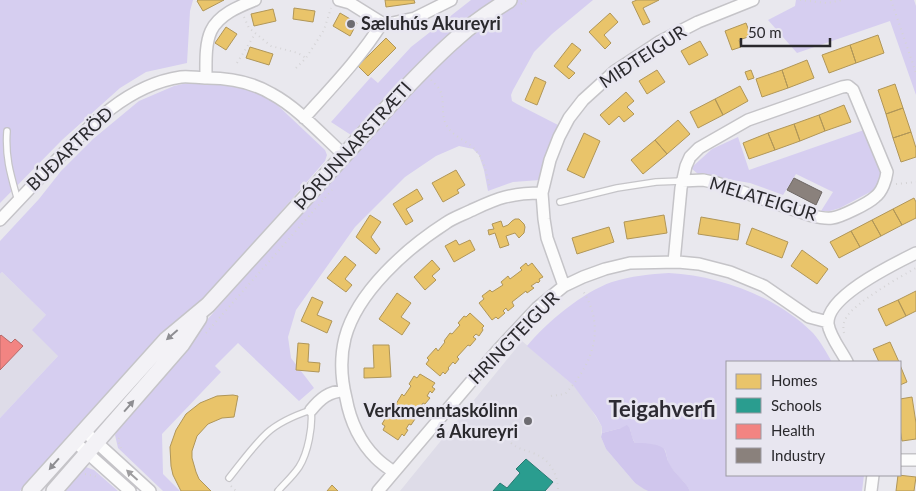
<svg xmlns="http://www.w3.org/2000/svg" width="916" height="491" font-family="Lato,sans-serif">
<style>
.built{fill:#dedce8}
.green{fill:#d6cef0}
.forest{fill:#d0c6ed}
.homes{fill:#e9c46a;stroke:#b09658}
.schools{fill:#2a9d8f;stroke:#2a7a72}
.health{fill:#f28482;stroke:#b66968}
.industry{fill:#8a817c;stroke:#6d6764}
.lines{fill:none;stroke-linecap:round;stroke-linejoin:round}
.lane-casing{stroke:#c5c4c8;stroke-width:8}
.street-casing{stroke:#c5c4c8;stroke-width:14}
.secondary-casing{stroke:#c5c4c8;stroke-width:18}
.path{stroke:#d5d4d6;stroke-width:2;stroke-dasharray:1 4;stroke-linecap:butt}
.lane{stroke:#fcfcfc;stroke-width:5.5}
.street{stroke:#fcfcfc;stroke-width:11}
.secondary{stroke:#f3f2f6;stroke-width:15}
.oneway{fill:#8e8e92}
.oneway2{fill:#9e9d9f}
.poi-dot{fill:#6d6c71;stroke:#e8e6f0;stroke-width:2}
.labels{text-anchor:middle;stroke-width:5;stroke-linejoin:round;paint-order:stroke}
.poi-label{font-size:18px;font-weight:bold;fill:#2a292d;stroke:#e8e6f0;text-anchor:start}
.street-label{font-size:18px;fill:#2a292d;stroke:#e8e6f0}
.district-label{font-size:22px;font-weight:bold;fill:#2d2b33;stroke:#e8e6f0}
</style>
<rect width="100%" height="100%" fill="#e9e8ee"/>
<!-- built -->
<path class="built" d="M2 272 46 315 58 356 0 418V274Z
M522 341 573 385 585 399 602 427 601 437 606 449 635 483 648 491H400Z"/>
<!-- green -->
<path class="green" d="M0 0H193L190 11 187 63 146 72 120 88 62 140 0 203Z
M471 0H495C441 39 394 85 351 135L331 122 371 77 378 83 411 47Z
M518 0H593L552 34 534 52 513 90 511 95 512 101 517 104 558 125 547 152 540 180 513 182 488 191 484 170 479 155 473 149 459 146 436 156 405 177 355 227 296 310 288 337 291 358 314 388 299 401 238 343 215 366 221 372 162 434 163 474 180 491H163L118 448 115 435 123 418 219 306 427 73C455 47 485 20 518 0Z
M796 0H914L916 6V95L890 21 797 53 768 20 795 6Z
M208 82 243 87 272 100 325 150 327 155 325 161 217 285 169 330 151 346 20 491H0V418L58 356 32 330 46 315 2 272 0 274V241L39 199 61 171 93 139 139 101 174 86 187 83Z
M864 130 882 169 880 183 872 191 840 208 830 211H821L833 192 796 174 783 195 750 183 698 174 691 168 712 149 738 137 749 170Z
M669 273C720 276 776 296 813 333 821 342 826 352 832 362H727V475H864L862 491H690C685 481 676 475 670 466 667 461 667 455 665 450L655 445 635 443 632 437 630 429 621 428 602 433V427L596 416 573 385 527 346C547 322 583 292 612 282 631 276 650 274 669 273Z
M83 466 94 470 118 491H59Z"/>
<!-- forest -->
<path class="forest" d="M627 425C632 430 631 437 635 443 644 443 655 443 663 448 667 452 666 458 669 463 674 474 685 480 690 491H648L644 489 635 483 606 449 601 437 602 433 621 428Z"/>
<!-- homes -->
<path class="homes" d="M198 0H224L203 11 197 1Z
M385 0H414L415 3 386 7Z
M637 0H659L643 8 650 22 643 25 632 2Z
M294 8 315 11 313 22 293 19Z
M273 9 276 21 254 26 251 14Z
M340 13 357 23 350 36 333 26Z
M610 13 618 22 604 35 611 43 605 49 589 32Z
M746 23 751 36 739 40 741 47 732 50 725 31Z
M226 27 237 34 226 50 215 43Z
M878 35 884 53 856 63 850 45Z
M386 38 396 48 368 76 358 66Z
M700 41 708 55 689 65 681 51Z
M572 43 581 50 567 67 575 73 569 79 554 66Z
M850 45 856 63 829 73 822 55Z
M250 47 273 54 269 65 246 58Z
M807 60 814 78 788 88 782 70Z
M657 70 665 82 647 94 639 81Z
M751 70 754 78 748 80 745 72Z
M782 70 788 88 762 97 756 79Z
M535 77 546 82 537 105 525 100Z
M895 84 903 108 886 114 878 90Z
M740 86 748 101 723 115 715 99Z
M626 92 634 101 627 107 634 114 624 122 619 116 609 125 600 115Z
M715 99 723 115 698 128 690 112Z
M844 105 851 122 825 131 819 115Z
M903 108 911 132 893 138 886 114Z
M819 115 825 131 800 141 794 124Z
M678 120 690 134 667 154 655 140Z
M794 124 800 141 775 150 768 133Z
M911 132 916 148V157L901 162 893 138Z
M584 133 600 141 584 178 567 170Z
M768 133 775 150 749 159 743 143Z
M655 140 667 154 643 174 631 160Z
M456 170 465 185 457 190 459 193 443 202 432 183Z
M417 189 423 199 406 209 413 221 406 225 393 204Z
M914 198 916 202V218L902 225 893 209Z
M893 209 902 225 881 236 872 220Z
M370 215 381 222 371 237 380 249 376 254 356 237Z
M664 215 667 233 627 239 624 222Z
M701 217 740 224 738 240 698 234Z
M515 219H519L524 224 525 227 524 233 519 238 515 233 506 236 509 245 500 248 495 233 489 235 488 230 494 229 492 224 501 221 503 227 508 225 512 221Z
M872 220 881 236 860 247 851 231Z
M609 227 614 242 577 254 572 238Z
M752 228 788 242 782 258 746 244Z
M851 231 860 247 839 258 830 242Z
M456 240 459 245 470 240 475 250 454 262 445 246Z
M802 250 828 269 817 284 791 266Z
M345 256 356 265 345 279 352 285 346 292 327 278Z
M432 260 440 269 432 276 436 280 425 290 414 277Z
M526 263 528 266 532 263 543 277 539 279 540 281 538 283 537 282 531 286 534 288 527 293 526 291 512 302 514 306 508 311 506 308 503 311 505 313 498 319 496 317 492 320 479 303 484 299 482 296 490 290 492 292 503 285 501 282 508 276 510 279 522 270 520 268Z
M916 291V311L906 316 898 300Z
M397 293 411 303 401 317 410 323 402 335 379 319Z
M312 297 323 302 317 315 332 321 327 333 301 321Z
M898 300 906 316 886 326 878 309Z
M470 313 484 326 482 328 483 330 479 336 476 334 473 337 476 339 470 346 468 345 457 357 459 359 455 364 453 362 448 368 449 369 445 374 443 372 440 376 426 364 429 360 427 358 436 348 438 351 445 342 444 341 450 333 452 334 460 325 458 323 464 316 466 317Z
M890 342 899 362H879L873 349Z
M298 343 309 344 308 362 320 363 319 372 296 370Z
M373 345H389L391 377 364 378V368H374Z
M900 365 907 382 900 385Z
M420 374 435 383 432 387 435 389 432 393 430 391 427 396 430 398 425 404 423 403 413 417 415 419 411 425 409 424 406 429 408 430 404 436 402 434 398 440 383 430 385 426 382 424 388 414 391 416 398 405 396 404 402 394 404 396 411 386 409 384 414 376 417 378Z
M233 395 238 396 234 417 222 418 208 424 197 436 192 451V458L196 472 199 479 211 491H181L173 475 171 466 170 447 176 430 186 414 200 403 217 396Z
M912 397 916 423V439L902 441 900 429V399Z
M898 475 916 477 914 491H896Z
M332 485 338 491H327Z"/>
<!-- schools -->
<path class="schools" d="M526 459 553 482 545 491H493L500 483 507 488 520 473 516 469Z"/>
<!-- health -->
<path class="health" d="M1 335 11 343 15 339 23 346 0 370V336Z"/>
<!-- industry -->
<path class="industry" d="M794 178 822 192 816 205 787 190Z"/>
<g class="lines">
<!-- lane casing -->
<g class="lane-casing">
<path id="lane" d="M7 131C5 158 11 176 18 201
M560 202 617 188 656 182 682 181
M229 478C241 463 253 446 267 433 279 422 296 415 311 410 313 426 308 453 299 467 293 476 285 483 278 491"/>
</g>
<!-- street casing -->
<g class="street-casing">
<path id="street" d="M339 0 350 3 382 23H392L415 18 451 0
M206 78C206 63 205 44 211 31 219 14 240 6 255 0
M304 118C330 89 361 57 382 23
M0 220C17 202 35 183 52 165 87 128 126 85 181 77 189 76 198 78 207 78 230 78 252 82 272 94 298 108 322 135 344 155
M674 262 681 188 686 166 690 157 699 148 748 120 842 87 848 86 853 90 887 172C886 180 882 192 875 197 869 203 841 217 832 218 824 219 817 217 809 215L717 183 703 180 682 181
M564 286 547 238 544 219 542 193 550 160 559 137 569 118 583 100 615 71 659 42 698 22 753 0
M847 362C841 350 830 337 828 324 826 296 894 264 916 253
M311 410C320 399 329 391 344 391
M83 430 150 491
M74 441 130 491
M900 460H916
M394 472C388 468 381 463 376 458 360 442 350 420 346 398 341 378 340 358 345 338 357 292 407 248 446 223 453 218 462 215 470 211 481 206 493 200 505 197 517 194 530 193 542 193
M378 491 497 351 537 308 564 286 583 277 605 269 630 263 678 262 699 264 730 272 764 286 809 317 828 322
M871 491 873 475"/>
</g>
<!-- secondary casing -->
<g class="secondary-casing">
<path id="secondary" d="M30 491 166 340 208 305 399 95C418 75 437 55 458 37 473 23 491 11 509 0
M54 491 182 344 199 318"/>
</g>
<!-- path -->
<path class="path" d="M800 0 827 3 843 0
M891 0 916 73
M521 4 527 0
M244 17 249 28 271 46 298 53 306 58
M237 63 255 34
M296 68 306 58 324 30 331 8
M431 80C435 84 441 89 442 96 444 106 441 117 447 126 454 138 469 141 477 152 485 161 487 177 490 189
M896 184 916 182
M206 333 332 190
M844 333C843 328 843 323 846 318 853 304 901 276 916 268
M551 396 565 394C593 364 606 328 583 291
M119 438 118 440 121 448
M511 443C518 449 525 450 533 453 550 459 558 474 558 491
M85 474 98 477
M231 486 236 491"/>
<!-- lane -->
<use href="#lane" class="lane"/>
<!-- street -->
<use href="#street" class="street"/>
<!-- secondary -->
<use href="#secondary" class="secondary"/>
</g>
<!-- one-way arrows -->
<defs><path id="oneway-solid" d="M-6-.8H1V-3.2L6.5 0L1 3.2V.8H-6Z" transform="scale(1.25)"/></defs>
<g class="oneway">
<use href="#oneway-solid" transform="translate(172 335) rotate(139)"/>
<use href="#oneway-solid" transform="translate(129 406) rotate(-49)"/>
<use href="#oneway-solid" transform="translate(54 464) rotate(131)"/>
</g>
<use class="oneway2" href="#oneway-solid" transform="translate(132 475) rotate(-138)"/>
<!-- markers -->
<g class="poi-dot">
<circle cx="351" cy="24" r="5"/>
<circle cx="528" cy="421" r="5"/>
</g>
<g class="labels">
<!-- poi labels -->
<g class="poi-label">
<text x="361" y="30">Sæluhús Akureyri</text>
<text x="518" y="417" text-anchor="end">Verkmenntaskólinn<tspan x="518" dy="21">á Akureyri</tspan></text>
</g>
<!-- street labels -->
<g class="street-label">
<text transform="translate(643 57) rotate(-33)" y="6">MIÐTEIGUR</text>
<text transform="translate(353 146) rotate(-48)" y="6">ÞÓRUNNARSTRÆTI</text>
<text transform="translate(70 149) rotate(-44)" y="6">BÚÐARTRÖÐ</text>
<text transform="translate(763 199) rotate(17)" y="6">MELATEIGUR</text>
<text transform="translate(514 338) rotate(-46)" y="6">HRINGTEIGUR</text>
</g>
<!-- district labels -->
<g class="district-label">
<text x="662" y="417">Teigahverfi</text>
</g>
</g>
<!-- legend -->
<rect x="726" y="361" width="175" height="115" fill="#e8e6f0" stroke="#9c9aa2"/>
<rect x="736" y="374" width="25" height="15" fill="#e9c46a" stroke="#9c9aa2"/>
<text x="771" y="386" font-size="15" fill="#2a292d">Homes</text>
<rect x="736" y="398" width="25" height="15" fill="#2a9d8f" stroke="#9c9aa2"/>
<text x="771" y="411" font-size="15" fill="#2a292d">Schools</text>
<rect x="736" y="424" width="25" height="15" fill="#f28482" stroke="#9c9aa2"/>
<text x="771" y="436" font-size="15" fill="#2a292d">Health</text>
<rect x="736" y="448" width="25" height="15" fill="#8a817c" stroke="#9c9aa2"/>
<text x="771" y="461" font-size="15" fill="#2a292d">Industry</text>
<!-- scale -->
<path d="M741 38v8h89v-8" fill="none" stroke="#2a292d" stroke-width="2.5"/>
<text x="748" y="38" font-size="15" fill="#2a292d" stroke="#e8e6f0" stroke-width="4" paint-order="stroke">50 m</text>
</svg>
